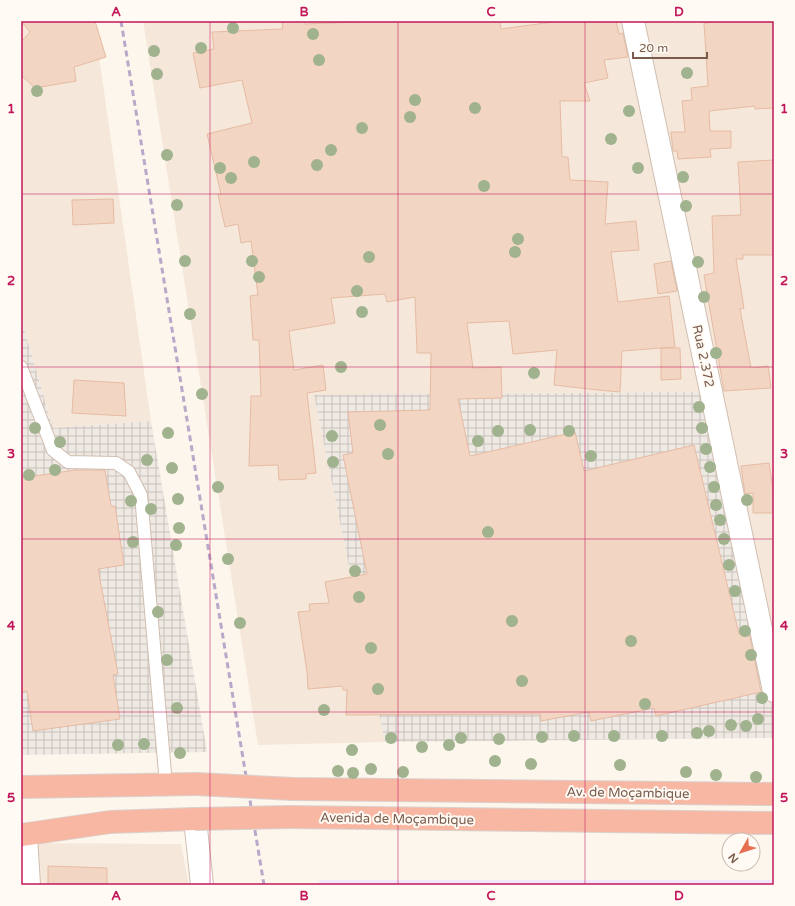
<svg xmlns="http://www.w3.org/2000/svg" width="795" height="906" font-family="'Varela Round',sans-serif">
<style>
.residential{fill:#f5e8da}
.industrial{fill:url(#industrial-grid)}
.education{fill:#f3e8fa}
.building{fill:#f3d5c3;stroke:#e6bba3}
.lines{fill:none;stroke-linecap:round;stroke-linejoin:round}
.lane-casing{stroke:#d1beb0;stroke-width:14}
.street-casing{stroke:#d1beb0;stroke-width:24}
.highway-casing{stroke:#dad1cd;stroke-width:24}
.lane{stroke:#fff;stroke-width:12}
.street{stroke:#fff;stroke-width:22}
.highway{stroke:#f7b7a3;stroke-width:22}
.rail{stroke:#b9a8c9;stroke-width:3;stroke-dasharray:6 4;stroke-linecap:butt}
.highway-bridge-casing{stroke:#dad1cd;stroke-width:24;stroke-linecap:butt}
.highway-bridge{stroke:#f7b7a3;stroke-width:22}
.tree{fill:#a0b28e}
.grid{fill:none;stroke:#c2185b;stroke-width:1;stroke-opacity:0.55}
.labels{text-anchor:middle;stroke-width:4;stroke-linejoin:round;paint-order:stroke}
.street-label{font-size:13px;fill:#7a5c4d;stroke:#fffaf3}
.neatline{fill:none;stroke:#c2185b;stroke-width:1.5}
.grid-label{font-size:13px;text-anchor:middle;font-weight:bold;fill:#c2185b}
</style>
<defs>
<pattern id="industrial-grid" width="8" height="8" patternUnits="userSpaceOnUse"><rect width="8" height="8" fill="#efe9e4"/><path d="M0 4h8M4 0v8" fill="none" stroke="#c7c0bb"/></pattern>
</defs>
<rect width="100%" height="100%" fill="#fdf6ec"/>
<!-- residential -->
<path class="residential" d="M21 21H94L151 421 53 428 21 319Z
M143 21H774V682L314 395 385 742 258 745Z
M21 843 181 844 189 885H21Z"/>
<!-- industrial -->
<path class="industrial" d="M21 319 53 428 151 421 207 752 21 755Z
M714 392 774 682V738L385 742 314 395Z"/>
<!-- education -->
<path class="education" d="M319 880H774V885H320Z"/>
<!-- building -->
<path class="building" d="M21 21H95L106 57 74 67 76 81 35 88 21 75V42L30 32Z
M282 21H305V24L385 21H500L501 29 560 21H616L619 34 623 33 628 57 604 60 608 78 584 83 590 101H560L562 157H568L570 180 608 182 605 224 636 221 639 250 611 252 618 302 669 296 675 347 622 351 620 392 598 390 554 385 557 350 513 354 509 321 467 323 473 368 501 367 502 398 458 399 470 456 575 432 584 471 694 445 739 634 749 632 761 692 656 716 654 708 591 721 589 712 541 721 540 714 346 715 347 690H343L342 686 308 689 307 672 298 612 310 611 309 604 329 603 325 582 367 574 343 455 353 453 348 412 430 410 431 353H417L415 297 387 302 385 294 331 298 335 323 289 331 294 370 323 365 326 390 307 393 316 473 306 474V479L279 480 278 465 249 466 251 396H261L259 340H253L250 296 258 295 251 241 241 243 238 224 225 227 218 195 221 194 207 134 252 123 242 80 200 88 193 53 214 49 212 32 283 29Z
M727 21H774V108L755 109V106L709 111 710 131H731V148L710 149 711 157 678 159 677 151H673L671 132H685L682 101 692 100 691 88 708 86 704 23Z
M774 160V255H743V259H736L744 308 740 309 751 368 768 366 771 388 724 391 704 275 714 273 712 216 741 215 738 162Z
M113 199 114 223 73 225 72 200Z
M671 261 677 291 658 294 654 264Z
M661 348H680L681 379 661 380Z
M74 380 124 383 126 416 72 413Z
M769 463 774 496V513H753V493L745 494 741 466Z
M75 470H105L111 506H115L124 565 98 569 118 674 113 675 120 719 33 731 27 691 21 692V478Z
M48 866 107 868V885H48Z"/>
<g class="lines">
<!-- lane casing -->
<g class="lane-casing">
<path id="lane" d="M21 367 53 450 68 462 116 463 129 472 141 495 166 785"/>
</g>
<!-- street casing -->
<g class="street-casing">
<path id="street" d="M633 21 774 691
M195 819 202 885
M26 836 29 885"/>
</g>
<!-- highway casing -->
<g class="highway-casing">
<path id="highway" d="M21 787 196 784
M293 789 774 794
M289 817 774 823
M21 835 110 822 195 819"/>
</g>
<!-- lane -->
<use href="#lane" class="lane"/>
<!-- street -->
<use href="#street" class="street"/>
<!-- highway -->
<use href="#highway" class="highway"/>
<!-- rail -->
<path class="rail" d="M121 21 264 885"/>
<!-- highway-bridge casing -->
<g class="highway-bridge-casing">
<path id="highway-bridge" d="M196 784 293 789
M195 819 289 817"/>
</g>
<!-- highway-bridge -->
<use href="#highway-bridge" class="highway-bridge"/>
</g>
<!-- trees -->
<g class="tree">
<circle cx="233" cy="28" r="6"/>
<circle cx="313" cy="34" r="6"/>
<circle cx="201" cy="48" r="6"/>
<circle cx="154" cy="51" r="6"/>
<circle cx="319" cy="60" r="6"/>
<circle cx="687" cy="73" r="6"/>
<circle cx="157" cy="74" r="6"/>
<circle cx="37" cy="91" r="6"/>
<circle cx="415" cy="100" r="6"/>
<circle cx="475" cy="108" r="6"/>
<circle cx="629" cy="111" r="6"/>
<circle cx="410" cy="117" r="6"/>
<circle cx="362" cy="128" r="6"/>
<circle cx="611" cy="139" r="6"/>
<circle cx="331" cy="150" r="6"/>
<circle cx="167" cy="155" r="6"/>
<circle cx="254" cy="162" r="6"/>
<circle cx="317" cy="165" r="6"/>
<circle cx="220" cy="168" r="6"/>
<circle cx="638" cy="168" r="6"/>
<circle cx="683" cy="177" r="6"/>
<circle cx="231" cy="178" r="6"/>
<circle cx="484" cy="186" r="6"/>
<circle cx="177" cy="205" r="6"/>
<circle cx="686" cy="206" r="6"/>
<circle cx="518" cy="239" r="6"/>
<circle cx="515" cy="252" r="6"/>
<circle cx="369" cy="257" r="6"/>
<circle cx="185" cy="261" r="6"/>
<circle cx="252" cy="261" r="6"/>
<circle cx="698" cy="262" r="6"/>
<circle cx="259" cy="277" r="6"/>
<circle cx="357" cy="291" r="6"/>
<circle cx="704" cy="297" r="6"/>
<circle cx="362" cy="312" r="6"/>
<circle cx="190" cy="314" r="6"/>
<circle cx="716" cy="353" r="6"/>
<circle cx="341" cy="367" r="6"/>
<circle cx="534" cy="373" r="6"/>
<circle cx="202" cy="394" r="6"/>
<circle cx="699" cy="407" r="6"/>
<circle cx="380" cy="425" r="6"/>
<circle cx="35" cy="428" r="6"/>
<circle cx="702" cy="428" r="6"/>
<circle cx="530" cy="430" r="6"/>
<circle cx="498" cy="431" r="6"/>
<circle cx="569" cy="431" r="6"/>
<circle cx="168" cy="433" r="6"/>
<circle cx="332" cy="436" r="6"/>
<circle cx="478" cy="441" r="6"/>
<circle cx="60" cy="442" r="6"/>
<circle cx="706" cy="449" r="6"/>
<circle cx="388" cy="454" r="6"/>
<circle cx="591" cy="456" r="6"/>
<circle cx="147" cy="460" r="6"/>
<circle cx="333" cy="462" r="6"/>
<circle cx="710" cy="467" r="6"/>
<circle cx="172" cy="468" r="6"/>
<circle cx="55" cy="470" r="6"/>
<circle cx="29" cy="475" r="6"/>
<circle cx="218" cy="487" r="6"/>
<circle cx="714" cy="487" r="6"/>
<circle cx="178" cy="499" r="6"/>
<circle cx="747" cy="500" r="6"/>
<circle cx="131" cy="501" r="6"/>
<circle cx="716" cy="505" r="6"/>
<circle cx="151" cy="509" r="6"/>
<circle cx="720" cy="520" r="6"/>
<circle cx="179" cy="528" r="6"/>
<circle cx="488" cy="532" r="6"/>
<circle cx="724" cy="539" r="6"/>
<circle cx="133" cy="542" r="6"/>
<circle cx="176" cy="545" r="6"/>
<circle cx="228" cy="559" r="6"/>
<circle cx="729" cy="565" r="6"/>
<circle cx="355" cy="571" r="6"/>
<circle cx="735" cy="591" r="6"/>
<circle cx="359" cy="597" r="6"/>
<circle cx="158" cy="612" r="6"/>
<circle cx="512" cy="621" r="6"/>
<circle cx="240" cy="623" r="6"/>
<circle cx="745" cy="631" r="6"/>
<circle cx="631" cy="641" r="6"/>
<circle cx="371" cy="648" r="6"/>
<circle cx="751" cy="655" r="6"/>
<circle cx="167" cy="660" r="6"/>
<circle cx="522" cy="681" r="6"/>
<circle cx="378" cy="689" r="6"/>
<circle cx="762" cy="698" r="6"/>
<circle cx="645" cy="704" r="6"/>
<circle cx="177" cy="708" r="6"/>
<circle cx="324" cy="710" r="6"/>
<circle cx="758" cy="719" r="6"/>
<circle cx="731" cy="725" r="6"/>
<circle cx="746" cy="726" r="6"/>
<circle cx="709" cy="731" r="6"/>
<circle cx="697" cy="733" r="6"/>
<circle cx="574" cy="736" r="6"/>
<circle cx="614" cy="736" r="6"/>
<circle cx="662" cy="736" r="6"/>
<circle cx="542" cy="737" r="6"/>
<circle cx="391" cy="738" r="6"/>
<circle cx="461" cy="738" r="6"/>
<circle cx="499" cy="739" r="6"/>
<circle cx="144" cy="744" r="6"/>
<circle cx="118" cy="745" r="6"/>
<circle cx="449" cy="745" r="6"/>
<circle cx="422" cy="747" r="6"/>
<circle cx="352" cy="750" r="6"/>
<circle cx="180" cy="753" r="6"/>
<circle cx="495" cy="761" r="6"/>
<circle cx="531" cy="764" r="6"/>
<circle cx="620" cy="765" r="6"/>
<circle cx="371" cy="769" r="6"/>
<circle cx="338" cy="771" r="6"/>
<circle cx="403" cy="772" r="6"/>
<circle cx="686" cy="772" r="6"/>
<circle cx="353" cy="773" r="6"/>
<circle cx="716" cy="775" r="6"/>
<circle cx="756" cy="777" r="6"/>
</g>
<!-- grid -->
<path class="grid" d="M210 21V885M398 21V885M585 21V885M21 194H774M21 367H774M21 539H774M21 712H774"/>
<g class="labels">
<!-- street labels -->
<g class="street-label">
<text transform="translate(704 356) rotate(78)" y="5">Rua 2.372</text>
<text transform="translate(628 792) rotate(1)" y="5">Av. de Moçambique</text>
<text transform="translate(397 818) rotate(1)" y="5">Avenida de Moçambique</text>
</g>
</g>
<!-- border -->
<rect width="795" height="906" fill="none" stroke="#fffaf3" stroke-width="44"/>
<!-- north arrow -->
<g transform="translate(741 852) rotate(231)"><circle r="19" fill="#fffaf3" stroke="#cabbb1"/>
<path d="M0-3L7 15L0 10L-7 15Z" fill="#e76f51"/>
<text y="-6" font-size="11" font-weight="bold" text-anchor="middle" fill="#7a5c4d">N</text>
</g>
<!-- scale -->
<path d="M633 52v6h74v-6" fill="none" stroke="#7a5c4d" stroke-width="2"/>
<text x="639" y="52" font-size="12" fill="#7a5c4d" stroke="#fffaf3" stroke-width="3" paint-order="stroke">20 m</text>
<rect x="22" y="22" width="751" height="862" class="neatline"/>
<g class="grid-label">
<text x="116" y="16">A</text>
<text x="304" y="16">B</text>
<text x="491" y="16">C</text>
<text x="679" y="16">D</text>
<text x="11" y="113">1</text>
<text x="784" y="113">1</text>
<text x="11" y="285">2</text>
<text x="784" y="285">2</text>
<text x="11" y="458">3</text>
<text x="784" y="458">3</text>
<text x="11" y="630">4</text>
<text x="784" y="630">4</text>
<text x="11" y="802">5</text>
<text x="784" y="802">5</text>
<text x="116" y="900">A</text>
<text x="304" y="900">B</text>
<text x="491" y="900">C</text>
<text x="679" y="900">D</text>
</g>
</svg>
